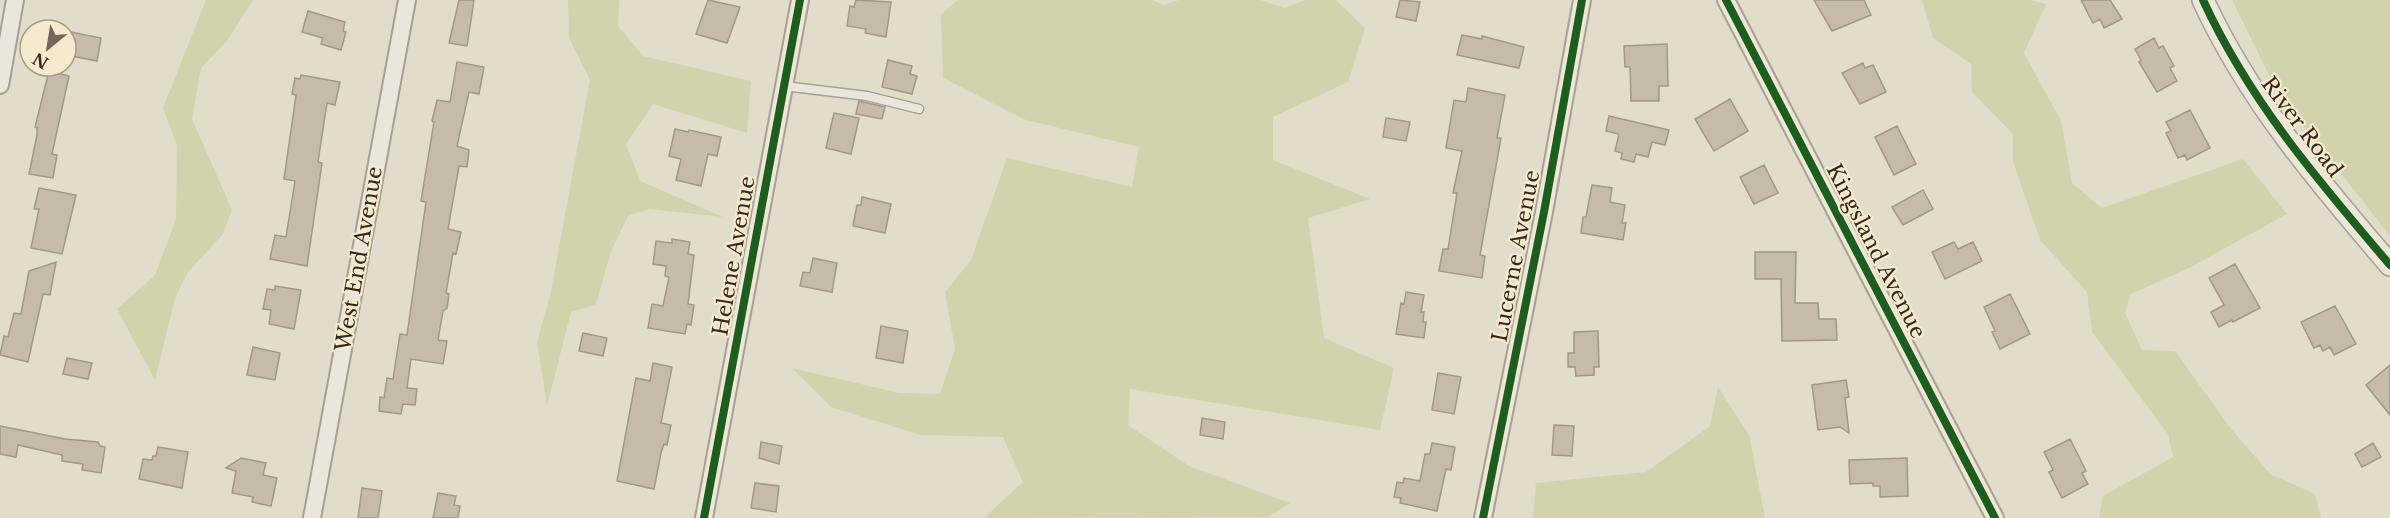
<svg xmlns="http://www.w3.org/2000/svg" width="2390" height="518" font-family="'Libre Baskerville',serif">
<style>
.green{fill:#d2d3ac}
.building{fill:#c6baab;stroke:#a2978a;stroke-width:1.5}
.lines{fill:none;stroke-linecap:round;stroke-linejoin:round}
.service-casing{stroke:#a7a093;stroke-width:11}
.minor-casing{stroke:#a7a093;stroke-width:20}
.tertiary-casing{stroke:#a7a093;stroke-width:24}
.service{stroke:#eae6db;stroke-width:8}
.minor{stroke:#eae6db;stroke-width:16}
.tertiary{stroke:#eae6db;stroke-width:21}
.cycleway-casing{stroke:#f5eace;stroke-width:11}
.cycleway{stroke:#1b5e20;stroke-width:8}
.labels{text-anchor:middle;stroke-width:4.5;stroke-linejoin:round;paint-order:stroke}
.street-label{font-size:21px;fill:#35281c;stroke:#f5eace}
</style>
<rect width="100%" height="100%" fill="#e2dcca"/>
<!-- green -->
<path class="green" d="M206 0H253L227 41 201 68 192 119 232 210 223 234 188 272 175 298 155 380 117 309 155 275 176 219 177 146 163 108Z
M568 0H619L618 26 643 56 751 81 747 133 653 104 626 144 640 181 723 217 649 209 628 216 611 251 596 304 571 312 547 406 537 342 550 296 590 80 569 38Z
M958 0H1152L1164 5 1179 0H1260L1285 8 1306 0H1336L1365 28 1348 82 1273 117V160L1370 199 1308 218 1324 338 1394 368 1380 430 1130 389 1128 425 1189 466 1290 503 1268 517 984 518 1023 482 1003 437 921 435 831 407 792 368 899 393 940 394 955 349 945 292 971 260 1007 158 1132 187 1139 147 1026 120 943 78 941 14Z
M1922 0H2030L2046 4 2024 53 2061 121 2072 183 2102 208 2243 159 2287 214 2189 268 2131 294 2125 313 2142 350 2175 351 2228 425 2270 474 2315 494 2321 518H2099L2103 496 2173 457 2168 434 2092 332 2087 292 2040 240 2013 161V134L1972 92 1971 64 1933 38Z
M2232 0H2390V236L2278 93Z
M1718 387 1749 435 1765 518H1533L1536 483 1646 472 1710 426Z"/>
<!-- building -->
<path class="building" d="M459 0H474L467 46 449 43Z
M708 0 740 7 727 43 696 34Z
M856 0 891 2 886 37 865 33 866 29 847 26 850 6 854 7Z
M1400 0 1420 2 1416 21 1396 17Z
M1814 0H1864L1871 15 1832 31Z
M2081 0H2110L2122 19 2104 28 2100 19 2093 23Z
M308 11 345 22 343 31 346 32 341 50 321 44 323 38 302 32Z
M66 31 101 38 97 61 66 55Z
M1462 35 1482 39V36L1524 47 1519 68 1457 55Z
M2154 38 2159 48 2163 46 2174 66 2170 68 2177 81 2157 92 2139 62 2141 60 2135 49Z
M1667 44 1668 86H1659V101H1631L1630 67H1625L1624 46Z
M888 60 912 66 910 74 917 76 912 94 882 87Z
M457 62 484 67 479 94 469 92 457 146 469 150 467 167 459 166 448 229 461 232 456 254 453 253 446 293 449 294 447 308 443 311 438 340 447 341 443 364 411 359 407 388 417 389 415 405 403 404 401 414 379 411 380 397 384 398 387 378 393 379 400 334 407 335 426 202 421 201 434 122 432 121 437 100 450 102Z
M1863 63 1865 68 1873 65 1886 92 1860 104 1842 73Z
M49 71 69 76 52 154 57 155 53 178 29 174 37 135V128L35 127Z
M301 75 340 82 335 105 327 103 318 162 322 163 307 266 270 259 275 235 286 237 295 181 284 179 296 95 292 94 295 78 300 79Z
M1468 88 1505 95 1497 138H1501L1480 255 1485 256 1482 278 1439 271 1443 249H1448L1457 193H1453L1462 151 1446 148 1454 100 1466 102Z
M1730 99 1748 131 1714 151 1695 119Z
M859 101 885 107 882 119 856 114Z
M2190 110 2210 148 2187 160 2185 155 2178 158 2166 133 2171 131 2166 122Z
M834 113 859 118 851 154 826 148Z
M1609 116 1669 130 1665 145 1652 142 1648 157 1636 154 1634 162 1621 159 1622 153 1615 151 1619 134 1606 131Z
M1386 118 1410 122 1406 141 1383 137Z
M1897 126 1916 164 1894 175 1875 137Z
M675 129 688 132 689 130 721 137 717 156 708 154 701 186 676 180 681 159 669 156Z
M1764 165 1778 193 1754 204 1740 177Z
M1592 185 1612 188 1610 202 1625 205 1622 223H1626L1623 240 1581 233 1583 217H1586Z
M39 188 76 195 62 254 31 248 39 209H34Z
M1923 190 1933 209 1903 225 1892 207Z
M862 197 891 204 885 233 853 226 857 205H861Z
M672 239 690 242 688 254 694 255 688 304 694 305 691 325 687 324 685 334 648 328 652 304 663 306 669 277 665 276 666 266 653 264 656 241 672 243Z
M1954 242 1958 249 1973 242 1982 261 1945 279 1932 252Z
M1755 252H1796L1795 303H1818L1819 319H1836L1837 340 1782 341 1781 279H1755Z
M813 258 837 263 832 292 800 286 803 272 810 273Z
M56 262 50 295 43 294 28 362 0 355 4 336 8 337 14 313 21 314 29 271Z
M2235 264 2260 308 2233 322 2232 320 2219 327 2211 312 2224 305 2209 278Z
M275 286 301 290 294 329 269 324 271 310 263 309 267 289 275 290Z
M1406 292 1424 295 1421 312H1424L1423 322H1426L1424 338 1396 334 1401 303 1404 304Z
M2010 294 2030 334 2000 349 1992 332 1995 331 1984 307Z
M2335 306 2356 344 2334 355 2330 347 2323 351 2320 345 2314 348 2301 322Z
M881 326 908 331 903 363 876 358Z
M1598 331 1599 367H1594V375L1576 376 1575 367H1568V353H1574V332Z
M583 333 607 338 603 356 579 351Z
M253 347 280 353 275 380 247 375Z
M67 358 92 363 88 379 63 374Z
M653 363 672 367 661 423 671 425 667 445 664 444 661 453 654 489 617 481 636 378 650 381Z
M2390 365V415L2366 385Z
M1438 373 1461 377 1454 414 1432 410Z
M1846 380 1849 397 1845 398 1849 433 1840 427 1818 430 1812 385Z
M1202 418 1225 422 1223 439 1200 435Z
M1554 425 1574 426 1572 456 1552 455Z
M0 426 65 439 98 442 100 446 105 447 101 473 82 470 83 464 62 461V455L18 445 16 457 0 454Z
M2070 439 2086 471 2082 473 2088 484 2062 498 2049 472 2053 470 2044 452Z
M761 442 782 446 779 464 759 458Z
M1432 443 1455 447 1451 470 1446 469 1437 511 1400 503 1401 498 1394 497 1397 482 1403 483 1404 478 1420 481 1425 454H1430Z
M2373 443 2381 457 2362 467 2355 454Z
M158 447 188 452 182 488 139 479 143 459 152 460 153 456H156Z
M241 458 266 463 263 475 277 478 271 506 252 502 253 497 232 493 236 471 226 468Z
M1907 458 1908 496 1880 497V486H1873V483L1850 484 1849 460Z
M755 483 779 486 776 512 751 508Z
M362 488 382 491 378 518H358Z
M438 493 456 496 454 505 460 506 458 518H433Z"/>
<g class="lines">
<!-- service casing -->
<g class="service-casing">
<path id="service" d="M784 86 867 96 919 109"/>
</g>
<!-- minor casing -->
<g class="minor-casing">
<path id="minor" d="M1726 0 1995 518
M0 85 15 0
M312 518 407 0
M704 518 800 0
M1483 518 1544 212 1582 0"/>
</g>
<!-- tertiary casing -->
<g class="tertiary-casing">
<path id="tertiary" d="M2203 0C2249 100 2319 182 2390 265"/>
</g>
<!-- service -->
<use href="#service" class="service"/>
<!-- minor -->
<use href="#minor" class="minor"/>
<!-- tertiary -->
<use href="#tertiary" class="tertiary"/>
<!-- cycleway casing -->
<g class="cycleway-casing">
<path id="cycleway" d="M1726 0 1995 518
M2203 0C2249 100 2319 182 2390 265
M704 518 800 0
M1483 518 1544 212 1582 0"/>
</g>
<!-- cycleway -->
<use href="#cycleway" class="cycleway"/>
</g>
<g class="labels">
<!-- street labels -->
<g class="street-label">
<text transform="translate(2302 127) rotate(53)" y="7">River Road</text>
<text transform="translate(1876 251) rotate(63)" y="7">Kingsland Avenue</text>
<text transform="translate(734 256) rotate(-80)" y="7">Helene Avenue</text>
<text transform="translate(1516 256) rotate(-79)" y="7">Lucerne Avenue</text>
<text transform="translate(359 259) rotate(-80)" y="7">West End Avenue</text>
</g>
</g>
<!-- north arrow -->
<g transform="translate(48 48) rotate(210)"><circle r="28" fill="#f5eace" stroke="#a89c87" stroke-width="1.5"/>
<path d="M0-4.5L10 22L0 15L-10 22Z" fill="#726759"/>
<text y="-9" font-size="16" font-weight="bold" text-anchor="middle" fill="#35281c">N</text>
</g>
</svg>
